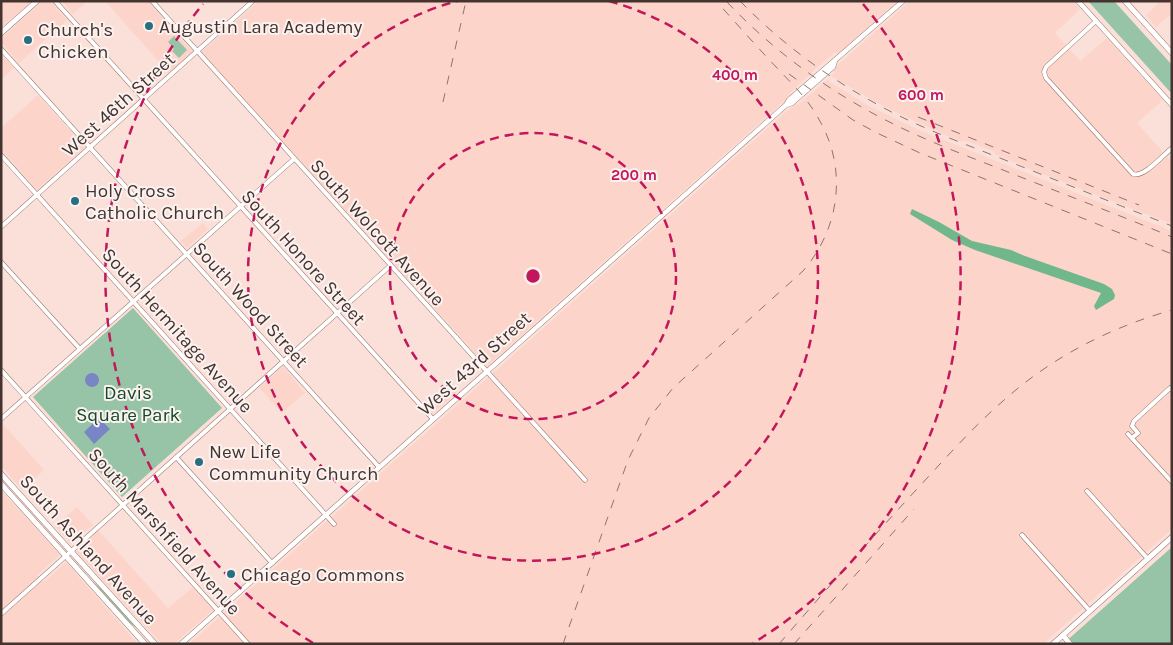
<svg xmlns="http://www.w3.org/2000/svg" width="1173" height="645" font-family="Karla,sans-serif">
<style>
.built{fill:#fdd4c9}
.green{fill:#97c4a6}
.forest{fill:#70b78b}
.water{fill:#7985c5}
.lines{fill:none;stroke-linecap:round;stroke-linejoin:round}
.minor-casing{stroke:#9a746a;stroke-width:5}
.tertiary-casing{stroke:#9a746a;stroke-width:5.5}
.secondary-casing{stroke:#9a746a;stroke-width:6}
.minor{stroke:#fff;stroke-width:4}
.tertiary{stroke:#fff;stroke-width:4.5}
.secondary{stroke:#fff;stroke-width:5}
.rail{stroke:#8a7670;stroke-width:1;stroke-dasharray:9 9;stroke-linecap:butt}
.ring{fill:none;stroke:#c2185b;stroke-width:2.5;stroke-dasharray:9 6}
.poi-dot{fill:#2a6f7f;stroke:#fbf2f0;stroke-width:2}
.labels{text-anchor:middle;stroke-width:4;stroke-linejoin:round;paint-order:stroke}
.poi-label{font-size:19px;fill:#44332f;stroke:#fbf2f0;text-anchor:start}
.street-label{font-size:19px;fill:#44332f;stroke:#fbf2f0}
.park-label{font-size:19px;fill:#12492b;stroke:#fbf2f0}
.centre{fill:#c2185b;stroke:#fbf2f0;stroke-width:2.5}
.ring-label{font-size:15px;text-anchor:middle;font-weight:bold;fill:#c2185b;stroke:#fbf2f0;stroke-width:4;stroke-linejoin:round;paint-order:stroke}
</style>
<rect width="100%" height="100%" fill="#fae0d9"/>
<!-- built -->
<path class="built" d="M1 1H32L1 28Z
M43 1H50L67 20 19 63 1 42V39Z
M62 1H88L73 14Z
M105 1H148L193 52 169 73Z
M259 1H897L838 54 835 52 820 65 790 93 791 95 487 366 201 52Z
M910 1H1073L1080 9 1055 33 1080 61 1107 38 1163 100 1137 123 1172 162V224L1035 171 995 154V152L964 140 962 142 932 129 883 106 831 76 835 72 832 70Z
M1161 1H1172V13L1156 27 1146 15Z
M1 54 14 68 1 79Z
M827 80 869 106 919 130 1172 231V529L1043 644H189L796 103 798 105Z
M38 95 85 147 37 190 1 149V128Z
M203 223 208 229 187 248 181 241Z
M283 366 305 393 282 413 259 388Z
M452 387 457 392 433 413 428 408Z
M3 424 44 470 22 490 1 466V425Z
M1 490 60 555 37 575 44 582 66 562 138 644H1Z
M77 507 93 525 71 544 55 526Z
M98 530 168 608 193 587 214 609 174 644H162L76 551Z"/>
<!-- green -->
<path class="green" d="M1088 1H1114L1172 65V94Z
M174 36 187 50 179 58 172 51 174 49 168 42Z
M133 308 222 408 122 497 33 397Z
M1172 547V644H1063Z
M93 582 102 589 138 629 130 623Z"/>
<!-- forest -->
<path class="forest" d="M912 209 939 222 972 241 1011 250 1025 256 1104 284 1112 289 1115 295 1114 299 1096 310 1094 306 1101 293 975 250 952 240 910 214Z"/>
<!-- water -->
<path class="water" d="M85 380a7 7 0 1 1 14 0a7 7 0 1 1-14 0Z
M99 418 110 429 94 444 84 432Z"/>
<g class="lines">
<!-- minor casing -->
<g class="minor-casing">
<path id="minor" d="M55 1 433 419
M152 1 585 480
M1096 21 1046 67 1044 72 1046 78 1133 174C1144 178 1163 155 1172 148
M1 49 379 467
M1 155 334 524
M1 227 253 1
M1 262 80 349
M1 370 248 644
M1 419 294 159
M1128 434 1172 482
M1132 438 1138 433 1132 426 1134 421 1170 388 1172 390
M176 457 272 563
M1087 491 1148 559
M1022 535 1090 611
M1 614 390 266"/>
</g>
<!-- tertiary casing -->
<g class="tertiary-casing">
<path id="tertiary" d="M1078 1 1172 105
M786 105 792 103 833 67 835 61
M181 644 786 105 789 100 903 1"/>
</g>
<!-- secondary casing -->
<g class="secondary-casing">
<path id="secondary" d="M1125 1 1172 53
M1 33 37 1
M1 474 155 644
M1 484 145 644
M1063 635 1070 644
M1053 644 1172 537"/>
</g>
<!-- minor -->
<use href="#minor" class="minor"/>
<!-- tertiary -->
<use href="#tertiary" class="tertiary"/>
<!-- secondary -->
<use href="#secondary" class="secondary"/>
<!-- rail -->
<path class="rail" d="M740 1C779 41 824 75 873 102 915 126 960 142 1005 160 1061 182 1116 204 1172 226
M727 2C778 56 841 100 908 131 942 147 978 160 1013 174 1066 195 1119 215 1172 237
M789 74 853 120 877 133 920 153 1172 254
M443 102 466 1
M918 117 1139 205
M563 644 628 460 649 418 673 388 803 271C841 227 848 166 817 116 807 98 792 84 778 69 757 47 737 24 716 1
M779 644C824 592 869 541 916 490 944 460 972 428 1003 401 1052 357 1109 328 1172 310
M794 644 914 509"/>
</g>
<!-- distance rings -->
<g class="ring">
<circle cx="533" cy="276" r="143"/>
<path d="M609 1A285 285 0 1 1 457 1"/>
<path d="M313 643A428 428 0 0 1 203 4M863 4A428 428 0 0 1 753 643"/>
</g>
<!-- markers -->
<g class="poi-dot">
<circle cx="149" cy="26" r="5"/>
<circle cx="28" cy="40" r="5"/>
<circle cx="75" cy="201" r="5"/>
<circle cx="199" cy="462" r="5"/>
<circle cx="231" cy="574" r="5"/>
</g>
<g class="labels">
<!-- poi labels -->
<g class="poi-label">
<text x="159" y="33">Augustin Lara Academy</text>
<text x="38" y="36">Church's<tspan x="38" dy="22">Chicken</tspan></text>
<text x="85" y="197">Holy Cross<tspan x="85" dy="22">Catholic Church</tspan></text>
<text x="209" y="458">New Life<tspan x="209" dy="22">Community Church</tspan></text>
<text x="241" y="581">Chicago Commons</text>
</g>
<!-- street labels -->
<g class="street-label">
<text transform="translate(118 104) rotate(-42)" y="7">West 46th Street</text>
<text transform="translate(378 232) rotate(48)" y="7">South Wolcott Avenue</text>
<text transform="translate(304 257) rotate(48)" y="7">South Honore Street</text>
<text transform="translate(251 304) rotate(48)" y="7">South Wood Street</text>
<text transform="translate(178 330) rotate(48)" y="7">South Hermitage Avenue</text>
<text transform="translate(474 363) rotate(-42)" y="7">West 43rd Street</text>
<text transform="translate(165 531) rotate(48)" y="7">South Marshfield Avenue</text>
<text transform="translate(89 549) rotate(48)" y="7">South Ashland Avenue</text>
</g>
<!-- park labels -->
<g class="park-label">
<text x="128" y="399">Davis<tspan x="128" dy="22">Square Park</tspan></text>
</g>
</g>
<circle cx="533" cy="276" r="8" class="centre"/>
<g class="ring-label">
<text x="735" y="80">400 m</text>
<text x="921" y="100">600 m</text>
<text x="634" y="180">200 m</text>
</g>
<!-- border -->
<rect width="1173" height="645" fill="none" stroke="#44332f" stroke-width="5"/>
</svg>
